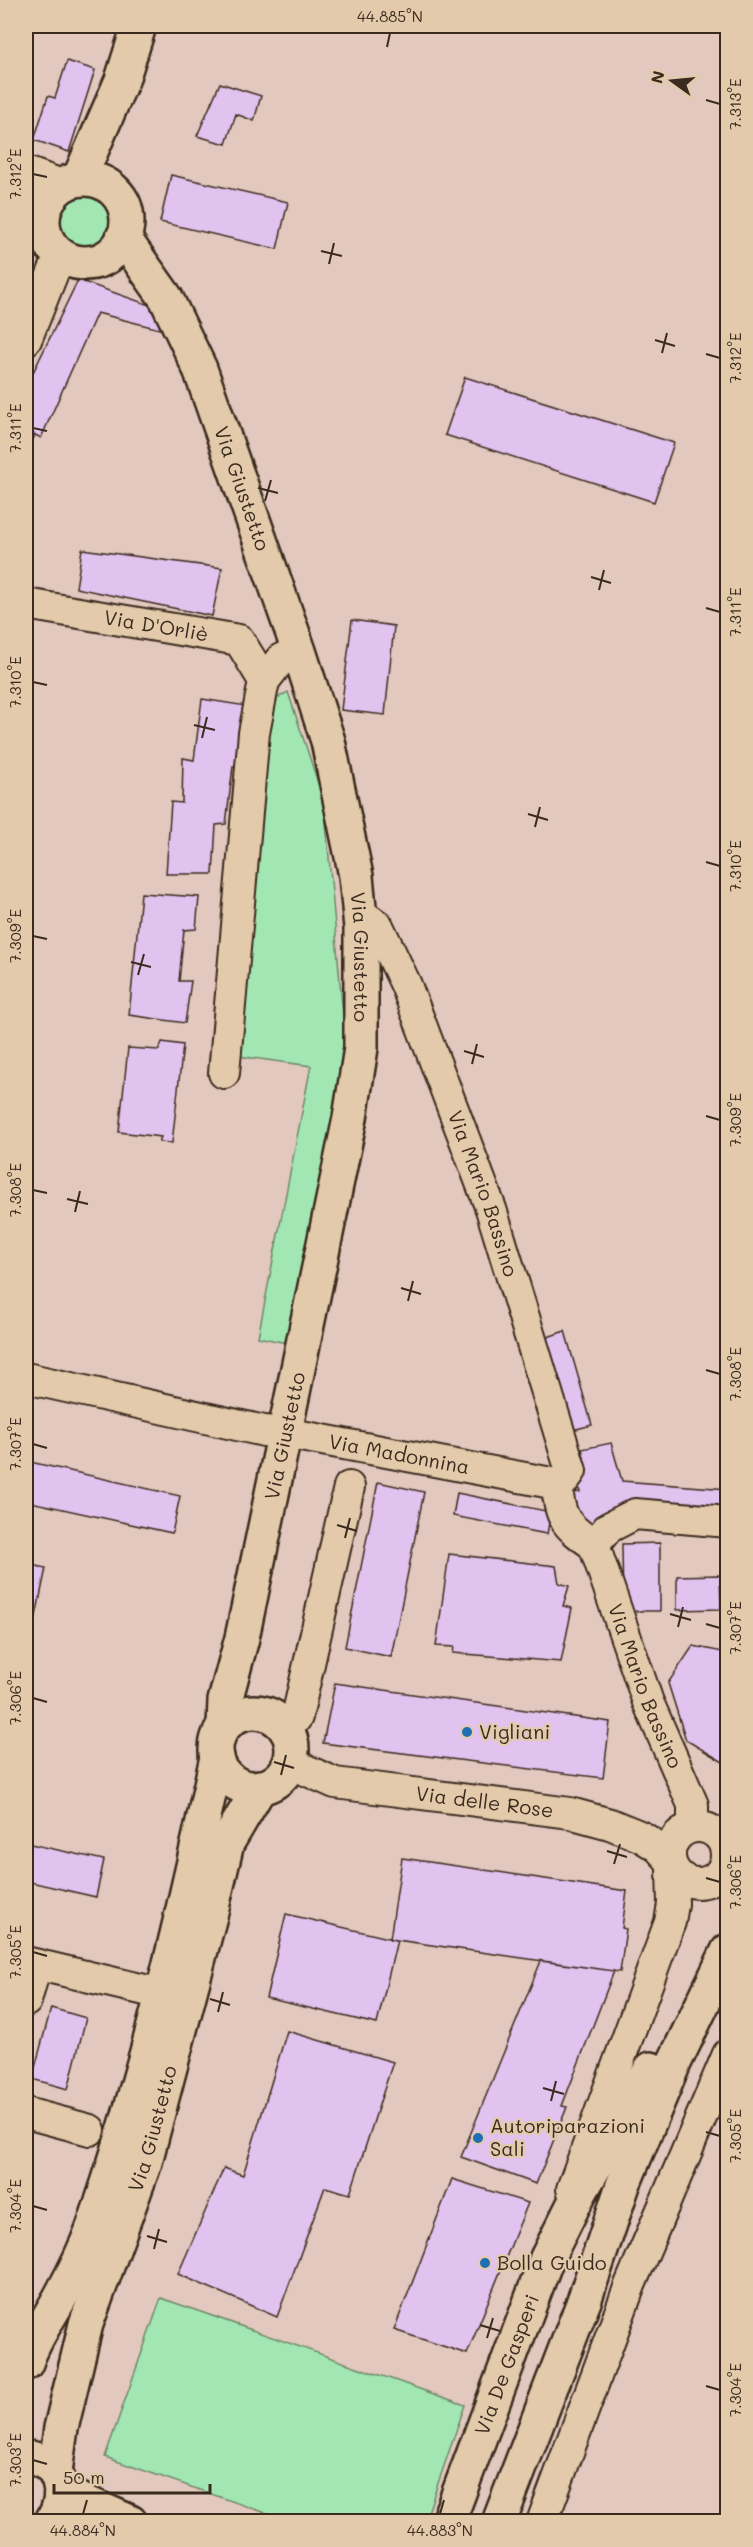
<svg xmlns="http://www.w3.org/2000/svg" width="753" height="2547" font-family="Mali,sans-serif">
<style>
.green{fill:#a2e7b3;stroke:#6e8868;stroke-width:1.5}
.building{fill:#e2c2ef;stroke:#3b2a1e;stroke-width:1.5}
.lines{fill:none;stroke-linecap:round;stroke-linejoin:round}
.minor-casing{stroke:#3b2a1e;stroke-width:34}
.major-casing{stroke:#3b2a1e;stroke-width:38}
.highway-casing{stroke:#3b2a1e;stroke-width:38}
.minor{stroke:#e2caab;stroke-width:30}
.major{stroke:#e2caab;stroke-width:33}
.highway{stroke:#e2caab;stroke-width:33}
.ticks{fill:none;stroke:#3b2a1e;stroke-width:2}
.poi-dot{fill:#1f6fb2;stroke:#e2caab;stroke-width:2}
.labels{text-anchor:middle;stroke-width:4.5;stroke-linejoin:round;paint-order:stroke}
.street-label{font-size:20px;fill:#3b2a1e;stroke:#e2caab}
.poi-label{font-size:20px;fill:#3b2a1e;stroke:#e2caab;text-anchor:start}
.neatline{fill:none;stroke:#3b2a1e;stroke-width:2}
.ticks-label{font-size:15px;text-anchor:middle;fill:#3b2a1e}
</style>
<rect width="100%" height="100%" fill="#e2c8bf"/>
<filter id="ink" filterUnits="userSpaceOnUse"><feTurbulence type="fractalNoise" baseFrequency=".0167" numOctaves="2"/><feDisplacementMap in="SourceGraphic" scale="12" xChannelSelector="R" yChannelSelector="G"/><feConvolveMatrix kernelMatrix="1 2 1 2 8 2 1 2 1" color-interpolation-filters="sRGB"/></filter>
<g filter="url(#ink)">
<!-- green -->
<path class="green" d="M56 221a28 28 0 1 1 56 0a28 28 0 1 1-56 0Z
M288 692 324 801 346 1050 287 1343 258 1337 311 1066 238 1056 267 704Z
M161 2298 465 2405 425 2521H289L105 2457Z"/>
<!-- building -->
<path class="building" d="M67 61 95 70 69 152 34 140 48 96 55 98Z
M220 83 261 96 254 121 236 114 226 144 197 136Z
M171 175 288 202 277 249 160 222Z
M78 280 155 307 163 330 97 313 41 438 26 430V387Z
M465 377 674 443 654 502 445 435Z
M26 430 35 435 26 454Z
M82 549 222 568 212 616 76 588Z
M352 620 394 626 385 715 341 710Z
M202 699 253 707 240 765 233 766 226 824 216 825 213 874H166L171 802 182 803 183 758 194 760Z
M141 893 199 897 196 929 184 930 179 981H191L185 1023 129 1015Z
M162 1042 183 1045 172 1143 159 1142 161 1137 119 1132 128 1048 159 1050Z
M565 1331 592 1425 565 1432 536 1341Z
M611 1443 622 1481 728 1489 726 1514 581 1527 563 1495 580 1492 574 1469 586 1467 582 1449Z
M26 1461 180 1496 172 1533 26 1501Z
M378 1482 424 1492 391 1657 345 1647Z
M457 1493 551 1512 547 1534 453 1516Z
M660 1543V1611H623L622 1544Z
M449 1554 556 1566 559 1583 569 1586 563 1606 572 1608 561 1662 453 1653 454 1647 436 1646Z
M26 1564 46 1568 26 1664Z
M720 1575 721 1609 677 1610V1576Z
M693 1646 728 1653V1755L723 1762 686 1740 668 1683Z
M335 1683 610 1722 603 1778 323 1743Z
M26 1843 104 1860 96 1897 26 1881Z
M402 1858 627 1891 622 1928 626 1929 620 1972 390 1939Z
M286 1914 397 1940 377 2024 266 1998Z
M541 1961 614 1971 562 2106 567 2107 536 2184 461 2157Z
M51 2008 86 2018 68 2089 32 2079Z
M287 2031 393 2062 350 2194 325 2187 277 2317 178 2274 224 2168 243 2175Z
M452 2179 528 2203 467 2354 394 2330Z"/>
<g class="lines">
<!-- minor casing -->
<g class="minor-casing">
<g id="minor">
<path d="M26 172 62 185"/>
<path d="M26 199 43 220"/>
<path d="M26 340 60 255"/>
<path id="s1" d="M26 604 239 640 264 681"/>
<path id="s2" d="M360 913 378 926 406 985 491 1209 571 1471 563 1482 557 1484"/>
<path d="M224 1073 254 733 264 681 281 659 299 651"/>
<path id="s3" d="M26 1378 264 1431 285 1433 557 1484C559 1519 566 1526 594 1545"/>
<path id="s4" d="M594 1545 648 1702 693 1805V1827"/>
<path d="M594 1545 608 1528 635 1514 728 1522"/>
<path d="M286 1729 297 1717 349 1487"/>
<path id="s5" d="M290 1763 335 1783 570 1813 610 1824 642 1837 658 1847 670 1860"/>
<circle cx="698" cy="1855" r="28"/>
<path d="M26 1962 162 1994 185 2003"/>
<path d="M26 2001 36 1965"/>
<path d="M26 2113 90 2130"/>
<path d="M572 2189 670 1922 673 1904 672 1868"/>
<path d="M542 2522 630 2285 728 2054"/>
</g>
</g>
<!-- major casing -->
<g class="major-casing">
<g id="major">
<path d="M79 179 122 80 139 26"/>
<circle cx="85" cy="221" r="42"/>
<path id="s6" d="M123 237 166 298 200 369 299 651 328 741 356 876 361 928V1048L350 1118 242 1638 225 1701 224 1726"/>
<circle cx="254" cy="1750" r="38"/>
<path d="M26 2363C34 2338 50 2317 62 2294 73 2274 85 2250 93 2228 146 2075 183 1916 217 1757"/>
<path d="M26 2458C61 2458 70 2497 51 2522"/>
<path id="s7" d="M55 2472 61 2428 86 2324 145 2162 210 1916 227 1843 260 1787"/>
<path d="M62 2492 130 2522"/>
<path id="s8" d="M448 2522 547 2258"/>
<path d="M499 2522 584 2301"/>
</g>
</g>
<!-- highway casing -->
<g class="highway-casing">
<path id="highway" d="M547 2258 579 2194 651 2069
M584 2301 623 2185 674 2063 728 1951"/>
</g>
<!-- minor -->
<use href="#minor" class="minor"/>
<!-- major -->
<use href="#major" class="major"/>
<!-- highway -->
<use href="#highway" class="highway"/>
</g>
</g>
<!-- ticks -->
<path class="ticks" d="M387 47 390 33M706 100 720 104M33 174 47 177M321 251 342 256M329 264 334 243M655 340 675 346M662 353 667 333M706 354 720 358M33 428 47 431M258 488 278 493M265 501 271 480M591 577 611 583M599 590 604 570M706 608 720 612M33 682 47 685M194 725 215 730M202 738 207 717M528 814 548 820M535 827 540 807M706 862 720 866M33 936 47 939M131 962 151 967M138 975 144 954M464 1051 484 1057M472 1064 477 1044M706 1116 720 1120M33 1190 47 1193M67 1199 88 1204M75 1212 80 1191M401 1288 421 1294M408 1301 413 1281M706 1370 720 1374M33 1444 47 1448M337 1525 357 1531M345 1538 350 1518M670 1614 691 1620M706 1624 720 1628M678 1627 683 1607M33 1698 47 1702M274 1762 294 1768M281 1775 286 1755M607 1851 627 1857M614 1864 620 1844M706 1878 720 1882M33 1952 47 1956M210 1999 230 2005M218 2012 223 1992M543 2088 564 2094M551 2101 556 2081M706 2132 720 2136M33 2206 47 2210M147 2236 167 2242M154 2249 159 2229M480 2325 500 2331M487 2338 493 2318M706 2386 720 2390M33 2460 47 2464M83 2514 87 2500M440 2514 444 2500"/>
<!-- markers -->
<g class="poi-dot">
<circle cx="467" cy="1732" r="6"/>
<circle cx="478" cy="2138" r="6"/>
<circle cx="485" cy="2263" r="6"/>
</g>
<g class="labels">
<!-- street labels -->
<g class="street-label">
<text dy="7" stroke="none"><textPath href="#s6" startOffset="280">Via Giustetto</textPath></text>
<text dy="7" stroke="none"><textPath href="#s1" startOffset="132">Via D'Orliè</textPath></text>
<text dy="7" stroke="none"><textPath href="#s6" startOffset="766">Via Giustetto</textPath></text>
<text dy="7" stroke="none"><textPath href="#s2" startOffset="310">Via Mario Bassino</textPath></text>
<text transform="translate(285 1436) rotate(-78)" y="7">Via Giustetto</text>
<text dy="7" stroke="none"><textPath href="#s3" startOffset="381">Via Madonnina</textPath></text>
<text dy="7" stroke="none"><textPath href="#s4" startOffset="150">Via Mario Bassino</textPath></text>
<text dy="7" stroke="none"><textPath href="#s5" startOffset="200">Via delle Rose</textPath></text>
<text dy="7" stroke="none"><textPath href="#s7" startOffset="358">Via Giustetto</textPath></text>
<text dy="7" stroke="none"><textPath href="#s8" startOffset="168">Via De Gasperi</textPath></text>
</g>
<!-- poi labels -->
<g class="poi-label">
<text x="479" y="1739">Vigliani</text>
<text x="490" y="2133">Autoriparazioni<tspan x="490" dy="23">Sali</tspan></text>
<text x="497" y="2270">Bolla Guido</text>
</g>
</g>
<!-- margin -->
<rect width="753" height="2547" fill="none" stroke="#e2caab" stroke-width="66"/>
<!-- north arrow -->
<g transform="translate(672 81) rotate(285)" stroke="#e2caab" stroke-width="4.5" paint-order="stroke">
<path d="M0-4.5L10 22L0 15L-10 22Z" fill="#3b2a1e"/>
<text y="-9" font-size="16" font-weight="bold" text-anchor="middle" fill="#3b2a1e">N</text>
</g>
<!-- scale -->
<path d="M54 2484v9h156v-9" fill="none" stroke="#3b2a1e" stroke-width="3"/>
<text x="63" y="2484" font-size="18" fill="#3b2a1e" stroke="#e2caab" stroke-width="4.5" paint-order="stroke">50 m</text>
<rect x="33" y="33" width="687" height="2481" class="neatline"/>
<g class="ticks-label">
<text x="390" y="22">44.885°N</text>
<text transform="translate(736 104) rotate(-90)" y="5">7.313°E</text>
<text transform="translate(16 174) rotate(-90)" y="5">7.312°E</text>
<text transform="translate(736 358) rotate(-90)" y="5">7.312°E</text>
<text transform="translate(16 428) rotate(-90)" y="5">7.311°E</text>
<text transform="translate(736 612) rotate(-90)" y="5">7.311°E</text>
<text transform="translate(16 682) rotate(-90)" y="5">7.310°E</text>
<text transform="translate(736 866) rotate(-90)" y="5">7.310°E</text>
<text transform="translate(16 936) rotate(-90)" y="5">7.309°E</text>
<text transform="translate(736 1120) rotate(-90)" y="5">7.309°E</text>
<text transform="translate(16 1190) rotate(-90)" y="5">7.308°E</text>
<text transform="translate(736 1374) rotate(-90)" y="5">7.308°E</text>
<text transform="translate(16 1444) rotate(-90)" y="5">7.307°E</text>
<text transform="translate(736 1628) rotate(-90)" y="5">7.307°E</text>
<text transform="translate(16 1698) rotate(-90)" y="5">7.306°E</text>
<text transform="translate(736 1882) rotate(-90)" y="5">7.306°E</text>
<text transform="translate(16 1952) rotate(-90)" y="5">7.305°E</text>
<text transform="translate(736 2136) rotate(-90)" y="5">7.305°E</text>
<text transform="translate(16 2206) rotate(-90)" y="5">7.304°E</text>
<text transform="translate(736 2390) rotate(-90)" y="5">7.304°E</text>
<text transform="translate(16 2460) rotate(-90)" y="5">7.303°E</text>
<text x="83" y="2536">44.884°N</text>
<text x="440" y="2536">44.883°N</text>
</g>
</svg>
